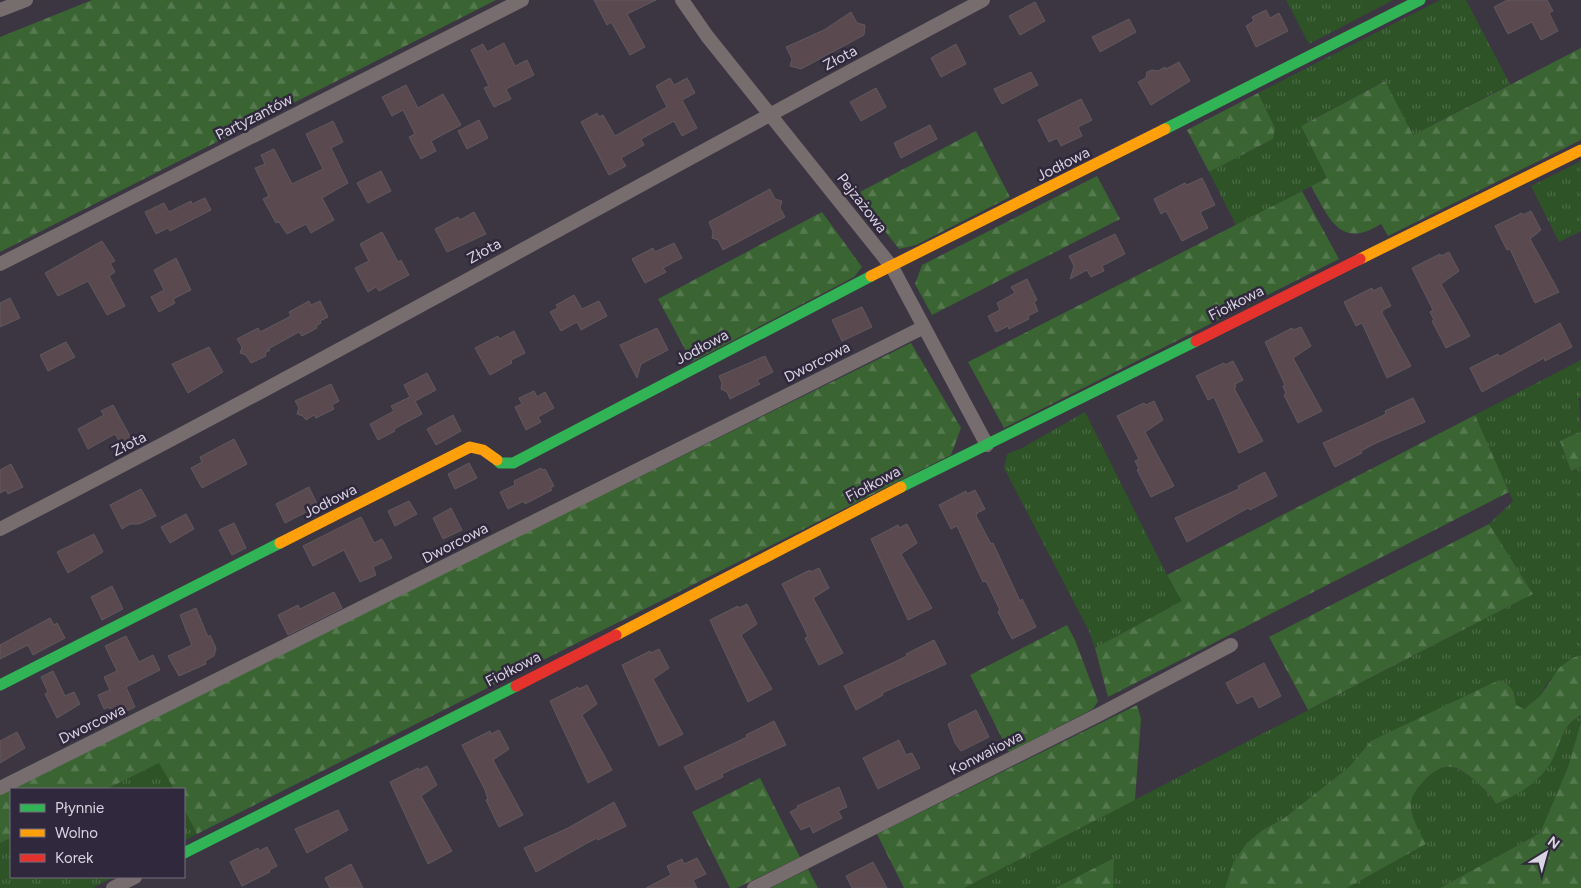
<svg xmlns="http://www.w3.org/2000/svg" width="1581" height="888" font-family="Figtree,sans-serif">
<style>
.grass{fill:url(#grass-tufts)}
.forest{fill:url(#forest-firs)}
.building{fill:#5a494e;stroke:#61595e}
.lines{fill:none;stroke-linecap:round;stroke-linejoin:round}
.street{stroke:#776d6f;stroke-width:14}
.fast{stroke:#30b455;stroke-width:11}
.slow{stroke:#ff9f0a;stroke-width:11}
.jam{stroke:#e5322d;stroke-width:11}
.labels{text-anchor:middle;stroke-width:5;stroke-linejoin:round;paint-order:stroke}
.street-label{font-size:15px;fill:#d9d4e1;stroke:#30283c}
</style>
<defs>
<pattern id="grass-tufts" width="24" height="20" patternUnits="userSpaceOnUse" patternTransform="scale(1.25)"><rect width="24" height="20" fill="#2e5327"/><path d="M3 7l-1-3M5 7V3M7 7l1-3M15 17l-1-3M17 17v-4M19 17l1-3" fill="none" stroke="#4c6b46"/></pattern>
<pattern id="forest-firs" width="22" height="20" patternUnits="userSpaceOnUse" patternTransform="scale(1.25)"><rect width="22" height="20" fill="#3a6432"/><path d="M5 1l3.5 6h-7zM16 11l3.5 6h-7z" fill="#56794f"/></pattern>
</defs>
<rect width="100%" height="100%" fill="#3b3642"/>
<!-- grass -->
<path class="grass" d="M1286 0H1393L1309 44Z
M1440 0H1466L1510 84 1413 135 1384 81 1301 126 1327 178 1236 225 1209 172 1273 139 1275 128 1258 93Z
M1581 161V231L1559 242 1531 186Z
M1581 360V397L1579 399 1581 431 1560 441 1571 471 1581 466V655L1572 658 1547 683 1540 696 1524 709 1516 706 1515 694 1371 741 1349 767 1283 819 1264 829 1233 863 1225 888H1113L1114 858 1055 888H964L1533 594 1489 524 1513 501 1475 415Z
M1085 412 1167 575 1183 601 1095 648 1089 631 1004 468 1007 454 1022 448Z
M1581 715V722L1568 767 1540 833 1440 888H1347L1426 844C1420 832 1411 818 1411 804 1411 796 1418 787 1424 781 1445 759 1455 765 1476 782 1484 789 1491 795 1497 804 1517 794 1535 785 1549 766 1562 746 1558 728 1581 715Z
M160 762 174 789H107Z
M184 809 197 834 184 841Z
M11 838V877H114L93 888H0V843Z"/>
<!-- forest -->
<path class="forest" d="M92 0H496L0 252V37Z
M1581 48V140L1388 236 1381 224C1340 250 1329 218 1311 186L1327 178 1301 126 1385 81 1413 135Z
M1258 93 1275 128 1273 139 1209 172 1187 130Z
M976 131 1010 197 916 245 899 249 856 194Z
M1097 176 1120 219 932 315 915 284 922 265Z
M1302 191 1339 259 1004 428 968 362Z
M822 212 862 267 854 277 692 362 658 299Z
M911 343 961 428 951 455 197 834 184 809V789H174L159 763 107 789H11V838L0 843V792Z
M1475 415 1509 492 1108 697 1095 648 1182 601 1167 575Z
M1581 431V466L1571 471 1560 441Z
M1489 524 1533 594 1308 710 1269 637Z
M1067 625 1075 640 1098 701 1093 709 1009 752 970 675Z
M1581 655V715C1558 728 1562 746 1549 766 1535 785 1517 795 1496 804 1491 794 1484 789 1476 782 1456 764 1444 760 1424 781 1418 787 1411 796 1411 804 1411 818 1420 832 1426 844L1347 888H1225L1233 863 1246 844 1264 829 1283 819 1349 767 1371 741 1499 680C1512 686 1515 691 1516 705L1524 709 1540 696 1559 668 1572 658Z
M1137 705 1141 719 1135 800 964 888H904L877 834Z
M1581 722V888H1440L1540 833 1568 767Z
M760 778 800 857 737 888H730L692 812Z
M1114 858 1113 888H1055Z
M808 869 818 888H770Z"/>
<!-- building -->
<path class="building" d="M594 0H656L627 14 645 47 630 55 611 22 607 25Z
M1507 0H1547L1553 11 1549 13 1558 31 1541 40 1532 22 1508 34 1494 7Z
M1035 2 1045 21 1020 35 1009 16Z
M1266 10 1270 18 1279 13 1288 31 1256 47 1246 26 1254 21 1252 17Z
M851 12 857 23 865 25 864 35 801 69 790 66 792 59 786 47 824 30Z
M1129 19 1136 32 1100 52 1092 37Z
M504 43 515 66 527 60 534 75 506 89 511 99 494 107 484 88 489 86 471 50 483 44 487 52Z
M956 44 966 64 941 77 931 58Z
M1179 62 1190 81 1151 105 1138 82 1146 78 1147 72 1152 70 1158 71 1165 67 1166 69Z
M1031 72 1038 85 1002 104 994 89Z
M670 78 674 85 687 78 695 93 682 100 697 128 682 136 674 121 641 139 644 145 621 158 626 166 609 175 581 122 597 113 599 117 603 115 615 136 667 107 656 86Z
M406 85 418 108 443 94 461 125 431 141 436 151 421 159 409 137 415 134 403 110 392 116 382 97Z
M876 88 886 107 861 121 850 102Z
M1081 99 1092 120 1078 127 1082 136 1061 146 1057 138 1049 142 1038 120Z
M479 120 488 138 467 149 458 131Z
M333 121 343 142 331 148 348 183 322 198 334 220 311 233 306 224 287 234 279 222 276 223 263 199 269 196 255 168 265 164 261 155 274 149 292 184 323 169 306 134Z
M930 125 937 139 901 158 894 143Z
M381 171 391 191 368 203 357 183Z
M1202 178 1215 205 1200 212 1208 228 1182 241 1166 211 1161 214 1154 199 1185 183 1187 185Z
M770 189 775 199 782 201 780 208 785 217 723 250 718 240 712 238 713 232 709 222Z
M205 198 211 210 170 231 168 228 156 234 145 212 164 203 169 212 191 201 192 204Z
M1531 211 1541 230 1530 239 1559 292 1535 303 1510 249 1507 250 1495 226 1522 213 1523 215Z
M474 212 486 234 447 252 435 229 458 217 460 220Z
M382 232 398 262 401 260 409 275 379 291 376 287 368 292 355 268 369 261 360 244Z
M1115 234 1125 254 1102 266 1104 271 1091 277 1087 270 1070 279 1074 266 1069 256Z
M102 241 115 261 110 263 115 272 109 276 125 306 107 315 88 281 58 296 45 273Z
M674 243 682 258 663 268 666 272 645 283 632 259 653 248 655 252Z
M1449 252 1459 271 1441 284 1470 336 1446 348 1432 321 1434 320 1430 312 1433 310 1412 268 1440 254 1441 256Z
M176 258 191 290 173 299 175 303 159 312 151 297 164 290 154 270Z
M1027 279 1037 300 1034 302 1038 311 1028 316 1029 319 1009 329 1008 326 996 332 988 316 1000 310 997 303 1015 293 1011 287Z
M1381 287 1391 306 1383 310 1382 313 1411 366 1387 378 1362 323 1356 326 1344 302 1372 288 1373 291Z
M574 295 582 309 599 301 607 316 581 330 577 322 561 331 550 312 558 308 556 305Z
M10 298 20 318 0 327V303Z
M309 301 311 305 320 301 328 317 320 321 321 323 316 326 317 328 302 336 299 332 268 349 270 350 265 353 266 356 251 363 246 355 240 353 242 347 237 339 258 328 260 332 291 316 289 312Z
M862 307 872 327 842 341 832 320Z
M1560 323 1572 347 1545 361 1544 358 1482 392 1470 368 1498 354 1499 357Z
M1301 327 1311 346 1293 358 1322 411 1298 423 1284 395 1286 394 1283 386 1285 385 1265 342 1292 328 1293 330Z
M657 328 668 350 641 364 637 378 620 345Z
M514 331 525 353 511 360 512 363 490 375 475 348 498 336 499 339Z
M66 342 75 357 48 371 40 355Z
M209 347 223 372 188 393 172 364Z
M765 356 773 372 757 380 760 384 730 399 727 392 721 389 722 383 719 376Z
M1233 361 1243 380 1235 384 1236 387 1234 388 1263 441 1239 453 1214 397 1208 400 1196 376 1224 363 1225 365Z
M427 373 436 390 415 401 422 414 394 429 395 431 378 440 370 424 394 411 391 406 410 397 404 385Z
M331 384 339 401 332 405 334 409 316 418 314 415 306 420 303 416 297 414 299 408 295 401Z
M534 391 537 397 545 392 554 408 538 417 541 422 526 430 515 407 522 404 519 398Z
M1413 398 1425 422 1376 443 1361 451 1362 453 1335 467 1323 443 1378 418 1386 414 1385 411Z
M1154 401 1163 420 1145 432 1174 486 1151 497 1137 470 1139 469 1135 461 1139 459 1117 416 1144 403 1146 405Z
M113 405 132 440 122 446 115 434 88 449 78 429 104 415 101 411Z
M453 415 461 431 436 445 427 429Z
M234 439 247 464 202 488 191 468 202 462 200 457Z
M469 463 477 478 455 489 448 474Z
M11 464 23 487 8 494 6 490 0 493V470Z
M541 468 542 470 545 469 554 486 550 488 552 490 525 504 524 501 508 509 500 492 515 485 514 481Z
M1265 472 1277 496 1250 510 1248 508 1187 542 1175 518 1230 493 1239 489 1238 486Z
M309 487 318 506 285 523 276 504Z
M141 489 156 516 139 524H130L122 529 110 505Z
M975 490 985 509 977 513 976 516 991 544 993 543 1020 601 1022 599 1036 627 1012 639 998 612 1000 610 986 581 983 582 957 526 951 529 939 505 966 491 967 494Z
M409 501 417 514 395 526 388 511Z
M451 508 462 530 443 539 433 518Z
M186 514 194 529 170 543 161 527Z
M361 517 374 543 382 539 392 558 373 567 376 575 360 582 344 550 313 566 303 546Z
M234 523 246 548 232 555 219 530Z
M907 524 917 543 901 554 932 608 908 620 871 539 898 525 899 528Z
M94 534 103 552 68 573 57 552Z
M819 568 829 588 813 598 843 653 819 665 805 638 808 637 804 628 782 584 810 570 811 572Z
M112 586 123 609 102 620 91 597Z
M334 592 342 608 288 635 278 615 298 605 300 609Z
M747 604 757 624 741 635 772 689 748 702 710 620 738 606 739 608Z
M196 608 208 637 210 635 216 648 214 656 205 661 206 664 179 676 168 656 192 645 180 615Z
M50 618 54 625 57 623 65 638 33 655 28 645 0 659V645Z
M126 636 139 662 153 655 160 670 126 687 135 707 114 717 109 707 104 709 98 695 110 690 104 677 117 671 105 646Z
M934 640 946 664 882 693 883 695 856 710 844 686 907 656 906 654Z
M659 649 669 668 653 679 683 734 659 746 622 665 650 651 651 653Z
M1264 663 1281 696 1259 708 1253 696 1237 704 1226 683Z
M53 671 65 696 74 692 80 704 57 718 45 694 48 692 41 677Z
M587 685 597 704 582 715 612 770 588 783 550 701 578 687 579 689Z
M976 710 989 737 961 751 955 743 948 724Z
M774 721 786 745 730 770 722 774 723 777 696 790 684 767 747 737 746 735Z
M499 730 509 749 493 760 523 815 499 827 486 800 488 799 485 790 462 745 490 731 491 734Z
M17 732 25 748 0 763V741Z
M899 740 906 755 912 753 920 768 878 789 863 758Z
M427 766 437 785 421 796 452 851 428 864 390 782 418 768 419 770Z
M839 787 847 807 838 811 842 818 813 833 810 826 801 830 790 812 798 808 797 806Z
M614 802 626 826 598 840 597 838 589 842 536 872 524 848 568 828Z
M338 810 348 830 307 853 295 829Z
M267 847 277 866 269 870 270 872 242 886 230 862 258 848 259 851Z
M697 858 706 874 693 880 697 888H646L671 875 667 866 682 859 684 864Z
M873 862 887 888H852L846 876Z
M351 864 363 888H330L325 878Z"/>
<g class="lines">
<!-- street -->
<path class="street" d="M682 0 707 36 892 267 987 445
M0 10 26 0
M0 264 522 0
M0 529C331 359 654 175 983 0
M0 788 924 327
M113 888 135 877
M754 888 1102 713 1231 645"/>
<!-- fast -->
<path class="fast" d="M1165 129 1420 0
M497 460 500 463H513L871 276
M901 487 1196 341
M0 685 280 543
M184 853 516 686"/>
<!-- slow -->
<path class="slow" d="M1360 259 1581 150
M871 276 1165 129
M280 543 470 447 483 450 497 460
M616 635 901 487"/>
<!-- jam -->
<path class="jam" d="M1196 341 1360 259
M516 686 616 635"/>
</g>
<g class="labels">
<!-- street labels -->
<g class="street-label">
<text transform="translate(840 58) rotate(-28)" y="5">Złota</text>
<text transform="translate(254 117) rotate(-27)" y="5">Partyzantów</text>
<text transform="translate(1063 164) rotate(-27)" y="5">Jodłowa</text>
<text transform="translate(862 203) rotate(52)" y="5">Pejzażowa</text>
<text transform="translate(484 251) rotate(-29)" y="5">Złota</text>
<text transform="translate(1236 303) rotate(-27)" y="5">Fiołkowa</text>
<text transform="translate(702 347) rotate(-28)" y="5">Jodłowa</text>
<text transform="translate(817 362) rotate(-27)" y="5">Dworcowa</text>
<text transform="translate(129 444) rotate(-27)" y="5">Złota</text>
<text transform="translate(873 484) rotate(-28)" y="5">Fiołkowa</text>
<text transform="translate(330 501) rotate(-27)" y="5">Jodłowa</text>
<text transform="translate(455 543) rotate(-27)" y="5">Dworcowa</text>
<text transform="translate(513 669) rotate(-27)" y="5">Fiołkowa</text>
<text transform="translate(92 724) rotate(-26)" y="5">Dworcowa</text>
<text transform="translate(986 753) rotate(-27)" y="5">Konwaliowa</text>
</g>
</g>
<!-- legend -->
<rect x="10" y="788" width="175" height="90" fill="#30283c" stroke="#746d7e"/>
<rect x="20" y="804" width="25" height="8" fill="#30b455" stroke="#746d7e"/>
<text x="55" y="813" font-size="15" fill="#d9d4e1">Płynnie</text>
<rect x="20" y="829" width="25" height="8" fill="#ff9f0a" stroke="#746d7e"/>
<text x="55" y="838" font-size="15" fill="#d9d4e1">Wolno</text>
<rect x="20" y="854" width="25" height="8" fill="#e5322d" stroke="#746d7e"/>
<text x="55" y="863" font-size="15" fill="#d9d4e1">Korek</text>
<!-- north arrow -->
<g transform="translate(1546 853) rotate(37)" stroke="#30283c" stroke-width="4" paint-order="stroke">
<path d="M0-4L9 19L0 12L-9 19Z" fill="#d9d4e1"/>
<text y="-8" font-size="14" font-weight="bold" text-anchor="middle" fill="#d9d4e1">N</text>
</g>
</svg>
